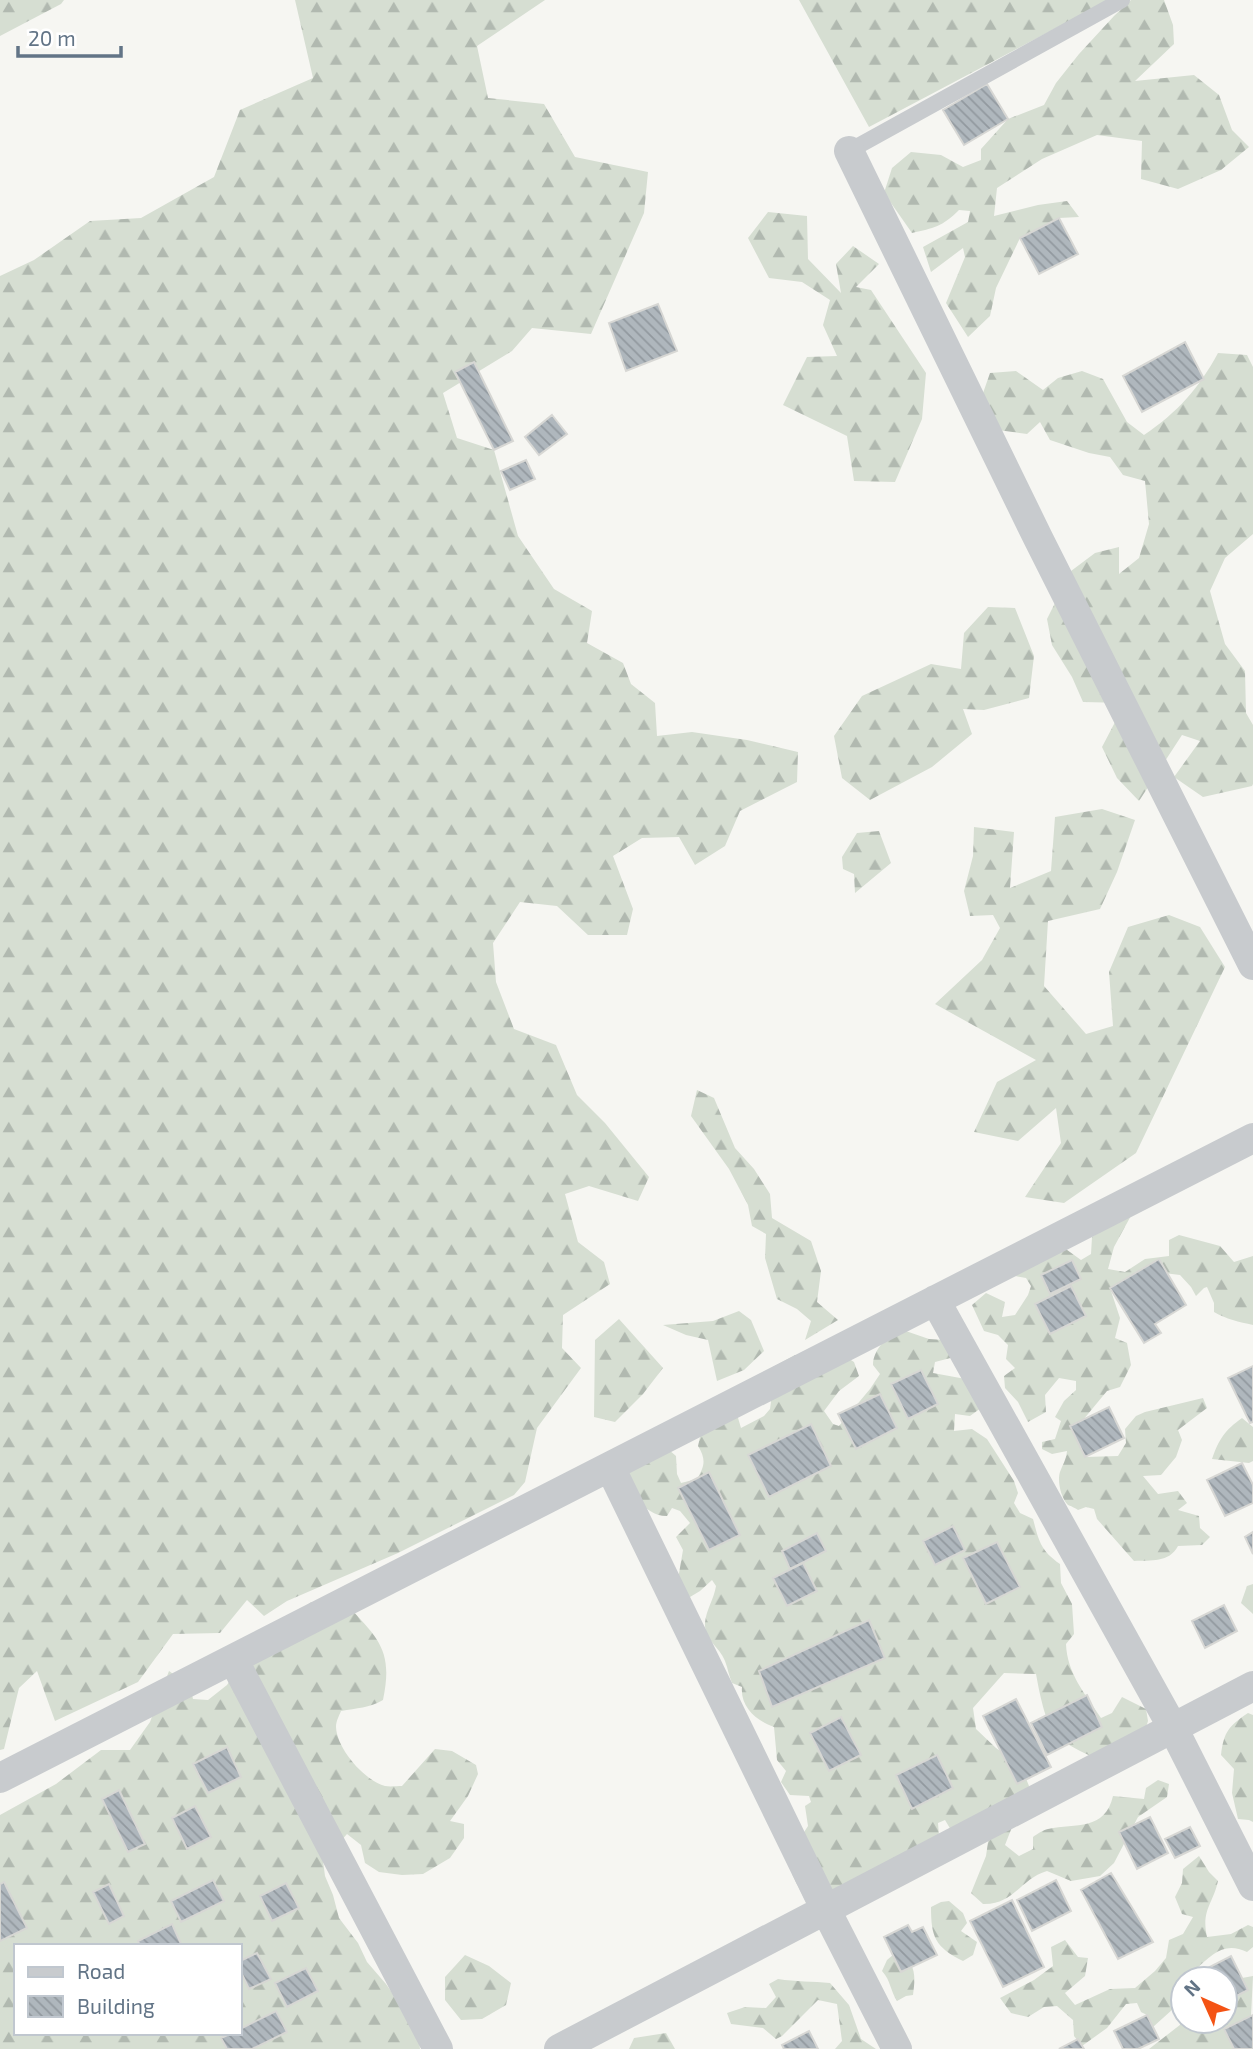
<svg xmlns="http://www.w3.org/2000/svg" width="1253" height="2049" font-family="'Exo 2',sans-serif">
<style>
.forest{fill:url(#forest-firs);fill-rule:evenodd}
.building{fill:url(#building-back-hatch);stroke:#d7d7d4;stroke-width:2}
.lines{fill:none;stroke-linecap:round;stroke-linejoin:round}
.service{stroke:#c8cbce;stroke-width:16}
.minor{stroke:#c8cbce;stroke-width:30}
</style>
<defs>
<pattern id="forest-firs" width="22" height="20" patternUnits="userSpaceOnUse" patternTransform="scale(1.75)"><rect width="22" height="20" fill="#d6ded2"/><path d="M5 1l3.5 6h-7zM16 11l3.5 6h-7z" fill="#b1b9b0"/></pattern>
<pattern id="building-back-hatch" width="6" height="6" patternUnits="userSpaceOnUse" patternTransform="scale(1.75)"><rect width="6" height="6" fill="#afb7bd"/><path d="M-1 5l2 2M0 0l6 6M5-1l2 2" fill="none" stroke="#92999f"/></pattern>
</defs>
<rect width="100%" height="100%" fill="#f6f6f2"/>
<!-- forest -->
<path class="forest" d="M0 0H64L61 4 0 36Z
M295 0H545L477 46 488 98 544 104 575 157 648 172 644 213 591 334 532 328 512 351 443 393 457 438 494 450 518 536 554 589 592 611 587 643 623 663 631 684 655 703 657 736 692 732 747 740 798 752 797 782 740 811 725 846 695 865 679 837 642 838 613 856 633 909 627 935H588L557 906 520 902 493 943 496 982 514 1029 556 1045 577 1095 605 1123 649 1177 638 1201 589 1186 565 1194 578 1242 604 1262 610 1284 563 1315 562 1348 581 1368 537 1428 525 1482 514 1495 398 1553 287 1601 264 1616 247 1600 220 1633 173 1634 138 1682 55 1721 37 1671 19 1688 4 1749 0 1750V276L34 260 90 221 141 218 214 177 240 110 313 78Z
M799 0H1109L869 127Z
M1131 0H1164L1173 25 1174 44 1135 81 1194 75 1219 95 1232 130 1249 147 1221 170 1178 189 1141 179 1142 141 1097 135 1042 159 997 188 994 216 1038 205 1067 201 1079 217 1059 218 1020 238 996 288 990 316 968 337 946 303 965 257 963 248 931 272 923 247 968 222 970 211 959 210C942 227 934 228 912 233L884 193 892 168 911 152 941 155 963 167 981 160V149L1008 119 1044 105 1056 83 1079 54 1114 16Z
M768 212 807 216 808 259 841 293 836 264 853 246 879 264 856 287 871 290 926 373 922 419 895 482 854 481 847 436 783 405 807 357 837 356 823 325 830 300 802 282 769 278 748 238Z
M1218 353 1247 355 1253 367V534L1225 558 1210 591 1225 644 1245 671 1246 713 1253 725V784L1252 786 1203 797 1174 777 1200 741 1182 735 1139 801 1117 778 1102 747 1125 703 1083 702 1072 677 1052 645 1047 619 1071 571 1095 553 1119 547V574L1139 558 1149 524 1145 481 1123 475 1110 457 1089 453 1050 440 1040 422 1027 434 998 430 982 396 990 373 1016 371 1043 390 1058 378 1082 371 1103 379 1127 422 1144 435C1178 412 1199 388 1218 353Z
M988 607 1015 608 1034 656 1029 698 984 710 963 709 972 734 932 767 870 800 842 778 834 736 862 696 931 664 961 669 964 633Z
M1102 809 1135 820 1117 872 1100 909 1048 921 1044 986 1086 1034 1113 1026 1109 972 1128 927 1169 915 1200 927 1225 967 1136 1153 1064 1203 1025 1197 1061 1143 1056 1108 1018 1141 974 1132 997 1082 1036 1060 935 1004 982 960 1000 928 993 915 970 916 964 891 973 856 974 827 1014 832 1010 888 1051 871 1055 817Z
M879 831 891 863 855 893 854 874 843 869 842 857 857 833Z
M697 1090 714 1098 735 1148 754 1169 770 1194 772 1218 811 1241 821 1271 817 1302 838 1320 805 1340 811 1321 797 1309 777 1299 765 1258 766 1234 752 1226 748 1205 729 1169 691 1116Z
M1133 1212 1114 1247 1108 1269 1125 1272 1145 1259 1169 1256V1240L1179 1235 1220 1246 1234 1262 1253 1256V1325C1239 1322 1226 1319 1214 1312V1303L1207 1287 1204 1288 1196 1296 1191 1287 1180 1275 1140 1270 1110 1288 1120 1318 1115 1338 1127 1343 1131 1365 1120 1387 1107 1391 1083 1420 1070 1426 1085 1457 1118 1456 1126 1443 1125 1429 1136 1416 1145 1412 1203 1398 1207 1408 1178 1430 1182 1440 1176 1457 1161 1475 1143 1476 1158 1494 1178 1491 1187 1503 1178 1510 1199 1516 1200 1528 1210 1537 1202 1545 1178 1546C1169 1563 1151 1560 1134 1561L1097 1519 1094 1509 1086 1507 1078 1510C1077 1509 1069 1505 1068 1505 1061 1498 1057 1481 1060 1472 1063 1464 1066 1460 1067 1451L1052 1454 1042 1449V1442L1055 1439 1061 1421 1055 1417 1064 1401 1076 1390V1381L1059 1378 1045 1395 1046 1412 1028 1422 1018 1402 1005 1388 1004 1376 1015 1368 1006 1359 1008 1345 998 1335 984 1331 972 1305 986 1293 1005 1302 1002 1317 1015 1315 1028 1295 1031 1286 1026 1278 1015 1276 1063 1247 1081 1260 1091 1254 1092 1237Z
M739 1311 751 1320 764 1351 744 1370 717 1381 708 1340 686 1335 663 1325 713 1321Z
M619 1319 663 1368 643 1394 615 1422 594 1417 595 1340Z
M897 1328 929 1339 944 1340 962 1355 935 1362 933 1373 971 1380 981 1408 970 1416 955 1414 954 1431 972 1429 987 1439 1014 1481 1018 1493 1014 1503 1020 1513 1033 1519C1039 1541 1040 1550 1060 1564L1061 1583 1072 1604 1074 1634 1066 1644C1067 1673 1085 1694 1101 1718L1112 1713 1122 1697 1146 1709 1148 1721 1143 1737 1100 1760C1090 1756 1064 1744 1057 1736 1045 1725 1039 1690 1036 1674L1004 1673 973 1708 976 1729 996 1748 1021 1766 1029 1786 1026 1805 1014 1822 1005 1845 1019 1856 1033 1849V1837C1037 1834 1043 1830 1048 1829 1076 1823 1105 1831 1113 1796L1144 1799 1146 1788 1158 1780 1169 1784 1167 1797 1138 1817 1114 1863 1100 1876 1071 1881 1047 1871C1020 1879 1014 1905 983 1904L971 1893 986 1856 991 1821 951 1830 945 1820 938 1823 939 1836 808 1906 792 1874 791 1852 808 1826 805 1806 811 1802 809 1796 790 1795 781 1782 786 1771 777 1760 774 1727C757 1721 740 1707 742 1687L732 1683C729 1676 728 1669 725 1661 719 1646 704 1640 705 1623 706 1610 714 1599 716 1586L712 1580 700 1591 690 1597 677 1585 683 1550 676 1537 690 1523 680 1511 672 1508 667 1516C653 1516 648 1508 635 1502L623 1461 661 1443 676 1456 677 1474 681 1483 697 1479C705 1466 706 1459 698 1446L702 1428 736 1411 741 1428 764 1416 770 1409 771 1402 767 1391 773 1367 795 1355 817 1359 843 1355 854 1362 859 1376 839 1391 824 1411 833 1424 839 1426 870 1389 880 1374 873 1365C873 1350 886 1339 897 1328Z
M1242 1418 1253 1427V1461L1249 1463 1212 1459C1219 1439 1225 1430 1242 1418Z
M1253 1584V1614L1241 1603 1247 1586Z
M311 1602 348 1606C380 1640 393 1652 383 1700 369 1708 357 1708 341 1711 339 1716 336 1721 336 1727 337 1749 364 1780 385 1786 390 1787 397 1786 402 1786L435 1749 452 1751 476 1765 478 1774 468 1796 450 1821 464 1824V1838L450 1858 423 1874 402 1875 379 1872 365 1863 361 1845 347 1834 323 1861 325 1876 333 1895 339 1918 358 1943 367 1962 386 1984 404 2010 419 2041 420 2049H0V1815L56 1784 101 1750H130L150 1722 169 1671 190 1686 193 1699 208 1700 227 1685 249 1650ZM16 1946H240V2033H16Z
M1248 1713 1253 1715V1822L1249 1820 1238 1819 1232 1793 1234 1769 1221 1755C1224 1731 1229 1726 1248 1713Z
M1199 1856 1209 1872 1218 1881C1213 1904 1201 1910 1207 1937L1231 1934 1248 1925 1253 1927V1947L1247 1952C1224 1941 1212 1955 1196 1969L1202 1971 1206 1979H1183V2000L1153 2027 1147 2015 1141 2012 1137 2003 1126 2004 1107 2028 1082 2046 1074 2036 1073 2020 1057 2006 1044 2007 1028 2017 1011 2013 1000 1998 1034 1980 1053 1966 1051 1947 1065 1940 1078 1957 1088 1958 1085 1976 1065 1993 1075 2005 1110 1989 1135 1988 1155 1971 1166 1958 1169 1940 1183 1934 1193 1917 1182 1914 1175 1897 1182 1883 1183 1869Z
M949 1901 963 1913 967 1923 961 1931 977 1942 973 1955 963 1961C935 1947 931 1937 931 1907L941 1902Z
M900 1949C915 1966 916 1973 913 1995L906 1996 897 2001C890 1990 891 1981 882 1971L887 1960Z
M465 1955 489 1966 511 1983 506 2005 482 2019 461 2020 445 2000V1977Z
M1253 1976 1251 2016 1224 2029 1234 2049H1149L1185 2021H1225V2002L1248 1990 1242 1978Z
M778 1979C796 1982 813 1981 830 1983L849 2005 861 2039 876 2049H835L842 2041 837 2004 818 2000 782 2036 776 2039 763 2028 731 2024 727 2013 745 2007 766 2008 776 1997 769 1984Z
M666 2033 675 2049H629L634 2038Z"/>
<!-- building -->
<path class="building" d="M987 84 1008 119 964 145 943 110Z
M1059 218 1078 254 1039 274 1020 238Z
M658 304 677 351 626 371 609 323Z
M1185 342 1204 379 1142 412 1123 376Z
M474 362 513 441 494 450 455 372Z
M552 415 567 434 539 455 525 437Z
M526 460 535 479 510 490 501 471Z
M1159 1259 1186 1305 1155 1324 1161 1333 1144 1343 1110 1288Z
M1072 1260 1081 1279 1050 1294 1041 1275Z
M1071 1286 1086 1316 1050 1334 1035 1304Z
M1253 1366V1422L1250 1423 1228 1378Z
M921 1370 938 1404 908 1419 891 1384Z
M880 1394 897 1428 856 1449 838 1414Z
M1109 1407 1124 1438 1085 1457 1070 1426Z
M811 1424 831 1466 769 1497 748 1455Z
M1242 1463 1253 1485V1503L1225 1516 1207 1480Z
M709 1472 740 1535 709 1550 678 1488Z
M953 1526 965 1550 935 1565 923 1541Z
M1253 1532V1554L1245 1537Z
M817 1533 826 1551 790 1569 782 1551Z
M997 1542 1020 1587 986 1604 963 1558Z
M803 1563 817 1591 787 1606 773 1578Z
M1224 1605 1237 1631 1205 1648 1192 1621Z
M869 1620 885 1658 772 1707 759 1671Z
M1087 1695 1102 1727 1047 1755 1031 1723Z
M1016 1699 1051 1767 1017 1784 983 1716Z
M841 1717 861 1755 829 1771 810 1733Z
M227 1747 241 1777 208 1793 193 1764Z
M937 1755 953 1788 912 1809 896 1775Z
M119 1790 145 1844 128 1852 102 1799Z
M195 1806 211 1837 187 1849 172 1818Z
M1150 1817 1168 1853 1137 1869 1119 1832Z
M1190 1827 1200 1846 1175 1858 1165 1839Z
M1111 1873 1153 1942 1118 1959 1081 1890Z
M213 1880 224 1901 181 1922 171 1901Z
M1056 1880 1071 1911 1032 1931 1017 1900Z
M4 1882 27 1928 0 1941V1884Z
M286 1883 299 1908 272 1921 260 1896Z
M109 1884 124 1916 109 1924 93 1892Z
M1012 1900 1044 1967 1003 1987 970 1921Z
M172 1924 182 1946H140L138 1941Z
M908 1925 912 1932 923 1927 937 1955 901 1972 884 1937Z
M257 1953 271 1979 249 1989 240 1970V1961Z
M1231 1956 1248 1990 1225 2002V1979H1206L1202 1971Z
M306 1968 318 1991 287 2007 275 1983Z
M276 2011 287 2032 252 2049H227L221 2038 232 2033H240V2029Z
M1147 2015 1159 2039 1138 2049H1123L1114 2031Z
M1253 2015V2049H1234L1224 2029Z
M809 2031 818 2049H784L782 2045Z
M1078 2039 1084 2049H1059Z"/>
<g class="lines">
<!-- service -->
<path class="service" d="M849 151 1122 0"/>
<!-- minor -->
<path class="minor" d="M849 151 1038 538 1253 965
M935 1300 1173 1728 1253 1886
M610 1467 826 1910 897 2049
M233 1659 438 2049
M0 1778 1253 1138
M559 2049 1253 1686"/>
</g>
<!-- legend -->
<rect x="14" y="1944" width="228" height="91" fill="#ffffff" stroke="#c0c7cf" stroke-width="2"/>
<rect x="28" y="1967" width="35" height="10" fill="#c8cbce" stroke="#c0c7cf" stroke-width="2"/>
<text x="77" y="1979" font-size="21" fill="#627486">Road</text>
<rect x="28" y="1996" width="35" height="21" fill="url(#building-back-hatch)" stroke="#c0c7cf" stroke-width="2"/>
<text x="77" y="2014" font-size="21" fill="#627486">Building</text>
<!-- north arrow -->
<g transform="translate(1204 2000) rotate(315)"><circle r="33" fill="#ffffff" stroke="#c0c7cf" stroke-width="2"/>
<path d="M0-5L12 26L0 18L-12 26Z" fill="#f45314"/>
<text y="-10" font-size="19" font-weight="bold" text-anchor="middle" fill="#627486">N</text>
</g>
<!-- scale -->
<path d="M18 46v10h103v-10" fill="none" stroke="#627486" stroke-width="3.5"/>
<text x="28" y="46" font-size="21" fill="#627486" stroke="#ffffff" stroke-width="5" paint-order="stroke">20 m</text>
</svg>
